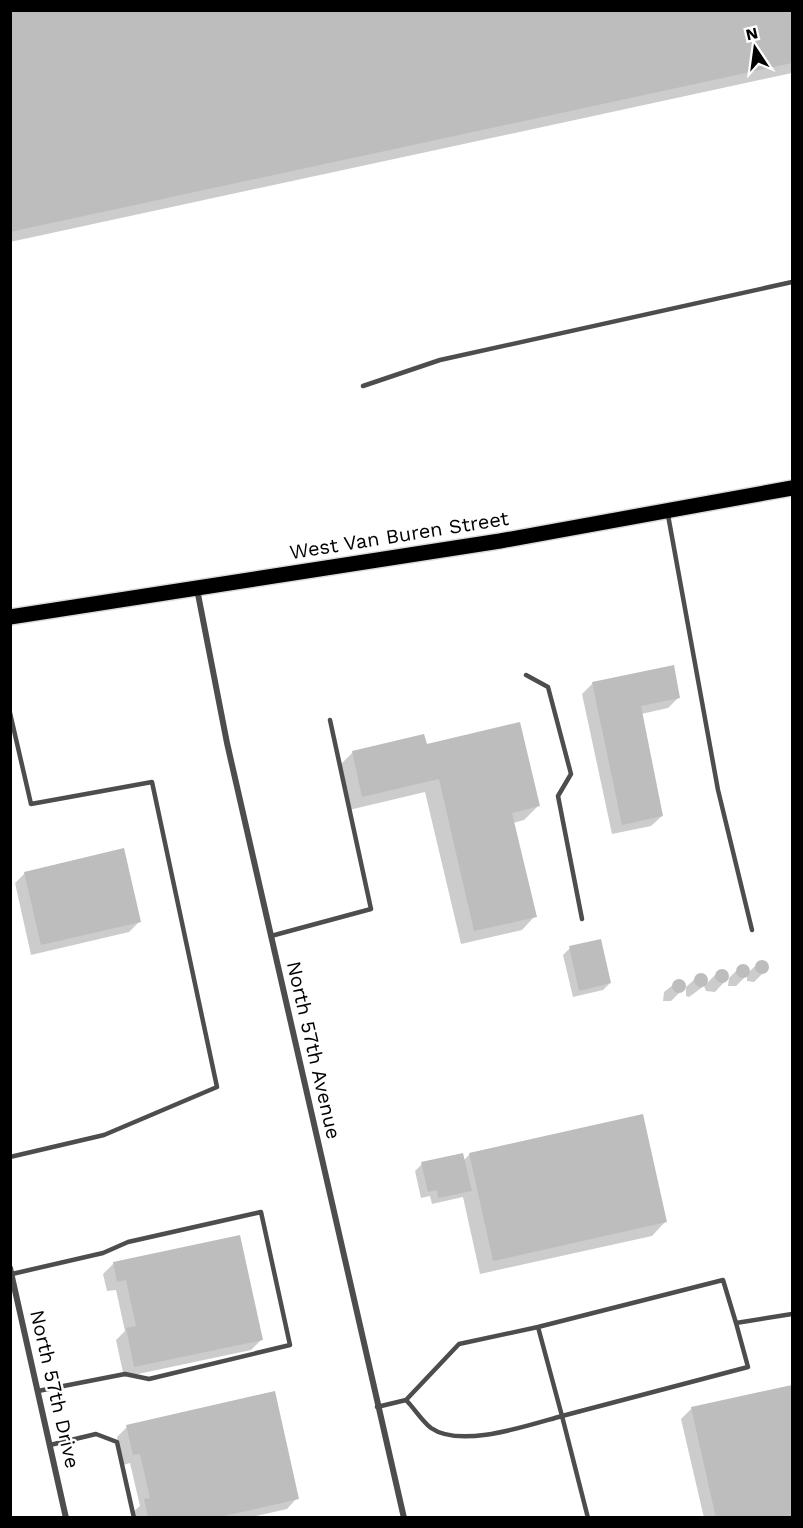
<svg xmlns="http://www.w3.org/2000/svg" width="803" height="1528" font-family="'Work Sans',sans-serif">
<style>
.shadow{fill:#0003}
.building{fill:#bdbdbd}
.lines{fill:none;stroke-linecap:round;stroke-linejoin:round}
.primary-casing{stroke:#dbdbdb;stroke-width:18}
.lane{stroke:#4d4d4d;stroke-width:4.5}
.street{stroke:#4d4d4d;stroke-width:6}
.primary{stroke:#000;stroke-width:15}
.labels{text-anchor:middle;stroke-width:5;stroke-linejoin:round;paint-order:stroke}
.street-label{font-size:20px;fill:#000;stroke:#fff}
</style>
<rect width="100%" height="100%" fill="#fff"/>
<!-- shadow -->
<path class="shadow" d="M10 10H792V73L10 242Z
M593 683 679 697 668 708 641 714 662 816 651 826 612 834 582 694Z
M353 752 538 806 524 820 513 823 535 916 522 930 461 944 425 792 349 810 339 766Z
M25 873 140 921 129 932 31 955 15 883Z
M570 948 610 983 603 990 573 997 563 955Z
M758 963 765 964V971L754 982 747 981V975L736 986H728L729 978 739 968H747L746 975Z
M718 972H726L728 978 715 992 706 991 704 986Z
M697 977H704V986L689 997 686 996V987Z
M679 980 683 982 682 990 671 1001H663L664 992Z
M470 1154 665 1222 652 1236 480 1274 463 1197 432 1204 430 1196 421 1198 415 1171 422 1164 463 1161Z
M114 1263 261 1340 251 1350 124 1377 116 1340 125 1331 116 1290 107 1291 103 1274Z
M792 1386V1518H704L681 1419 692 1408Z
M127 1427 297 1498 287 1509 248 1518H135L134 1511 140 1506 130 1463 123 1465 117 1437Z"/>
<!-- building -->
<path class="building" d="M10 10H792V63L10 232Z
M674 665 680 698 641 706 663 816 622 825 592 682Z
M520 722 540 806 512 813 537 917 474 931 439 779 362 797 352 751 424 734 427 744Z
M124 848 141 922 41 945 24 872Z
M601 939 611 983 579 991 569 946Z
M755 967a7 7 0 1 1 14 0a7 7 0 1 1-14 0Z
M736 971a7 7 0 1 1 14 0a7 7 0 1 1-14 0Z
M715 976a7 7 0 1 1 14 0a7 7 0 1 1-14 0Z
M694 980a7 7 0 1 1 14 0a7 7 0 1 1-14 0Z
M672 986a7 7 0 1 1 14 0a7 7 0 1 1-14 0Z
M643 1114 667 1222 493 1261 469 1153Z
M463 1153 472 1191 438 1198 437 1190 428 1192 421 1162Z
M240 1235 263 1340 134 1367 126 1328 136 1326 126 1280 117 1282 113 1262Z
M792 1385V1518H716L691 1407Z
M275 1391 299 1499 216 1518H148L144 1499 150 1498 140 1454 133 1455 126 1425Z"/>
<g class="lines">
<!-- primary casing -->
<g class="primary-casing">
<path id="primary" d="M10 617 500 541 792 488"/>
</g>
<!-- lane -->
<path class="lane" d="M363 386 440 360 792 282
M668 515 718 790 752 930
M526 675 548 687 571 774 558 796 582 919
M10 713 31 804 152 782 217 1087 104 1135 10 1157
M271 936 371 909 330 720
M12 1274 103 1253 128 1242 261 1212 290 1345 149 1379 125 1374 38 1391
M538 1327 723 1280 736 1323
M406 1400 459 1344 538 1327 562 1416 748 1367 736 1323 792 1314
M377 1407 406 1400C414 1408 422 1421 431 1428 461 1449 529 1425 562 1416L588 1518
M50 1445 96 1434 117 1442 134 1518"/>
<!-- street -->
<path class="street" d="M197 589 227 743 404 1518
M10 1268 66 1518"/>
<!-- primary -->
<use href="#primary" class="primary"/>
</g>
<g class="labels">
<!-- street labels -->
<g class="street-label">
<text transform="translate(399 535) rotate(-9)" y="7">West Van Buren Street</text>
<text transform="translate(314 1050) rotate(77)" y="7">North 57th Avenue</text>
<text transform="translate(55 1389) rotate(77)" y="7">North 57th Drive</text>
</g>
</g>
<!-- border -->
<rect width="803" height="1528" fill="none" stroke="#000000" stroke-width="24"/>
<!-- north arrow -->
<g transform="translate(755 48) rotate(347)" stroke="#ffffff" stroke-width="4.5" paint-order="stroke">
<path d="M0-4.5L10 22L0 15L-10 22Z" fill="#000000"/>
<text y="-9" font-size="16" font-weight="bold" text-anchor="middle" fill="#000000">N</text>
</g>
</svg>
